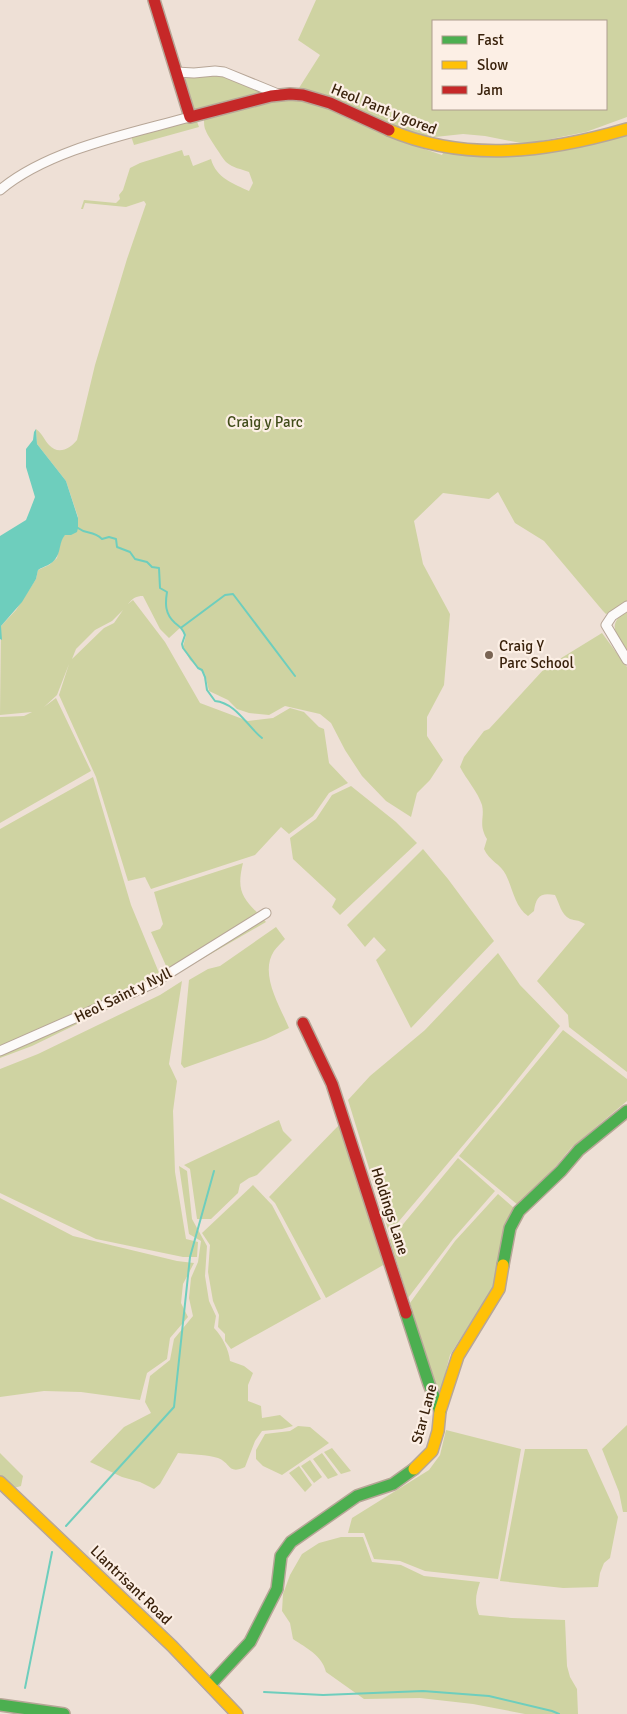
<svg xmlns="http://www.w3.org/2000/svg" width="627" height="1714" font-family="Signika,sans-serif">
<style>
.green{fill:#cfd3a2;fill-rule:evenodd}
.water{fill:#6ecebd}
.lines{fill:none;stroke-linecap:round;stroke-linejoin:round}
.stream{stroke:#6ecebd;stroke-width:2}
.street-casing{stroke:#b7a697;stroke-width:11}
.fast-casing{stroke:#b7a697;stroke-width:14}
.slow-casing{stroke:#b7a697;stroke-width:14}
.jam-casing{stroke:#b7a697;stroke-width:14}
.street{stroke:#fcfaf9;stroke-width:9}
.fast{stroke:#4caf50;stroke-width:11}
.slow{stroke:#ffc107;stroke-width:11}
.jam{stroke:#c62828;stroke-width:11}
.poi-dot{fill:#796453;stroke:#fcefe5;stroke-width:2}
.labels{text-anchor:middle;stroke-width:4.5;stroke-linejoin:round;paint-order:stroke}
.street-label{font-size:15px;fill:#3a220c;stroke:#fcefe5}
.park-label{font-size:15px;fill:#424d1b;stroke:#fcefe5}
.poi-label{font-size:15px;fill:#3a220c;stroke:#fcefe5;text-anchor:start}
</style>
<rect width="100%" height="100%" fill="#eee0d6"/>
<!-- green -->
<path class="green" d="M316 0H627V117L586 132 526 144 485 136 463 134 435 137H423L412 134 317 94 299 88 320 55 298 40ZM433 21H606V109H433Z
M194 73 221 76 264 93 200 110 190 109 181 88 185 79Z
M281 99 302 100 331 109 395 139 442 155 445 149 491 153 627 129V603L606 614 603 611 544 541 515 523 498 492 489 499 443 493 414 521 423 564 450 614 444 685 427 717V736L443 760 430 780 417 793 411 817 386 801 362 776 345 750 331 723 320 714 285 706 269 715 249 713 237 709 228 700 209 691 205 674 190 660 183 647 186 635 181 627 169 638 160 629 143 596C136 596 133 598 128 604L133 600 165 642 200 703 248 721 273 718 290 708 304 712 319 727 324 729 329 763 348 783 329 793 313 816 289 834 281 827 255 855 151 889 145 877 128 881 96 777 59 695 69 664 57 695 44 707 56 698 91 771 0 823V717L24 716 32 712 0 715 1 626 16 610 36 579 38 570 49 565 57 558 61 540 78 517 66 481 37 444 36 429C43 434 44 440 49 445 58 455 70 449 77 440L95 365 127 259 146 204 144 201 126 207 85 203 83 209H81L84 200 116 203 120 199 119 195 123 190 130 168 140 163 182 150 184 156 189 155 193 166 211 159C216 178 234 184 249 191L253 183 249 172C241 169 233 168 226 162 224 160 207 135 206 131 204 128 204 123 204 119ZM123 610 114 623 104 628 72 659 76 649 95 630 112 621Z
M195 116 199 127 134 145 130 133Z
M627 610V651C616 632 606 626 627 610Z
M602 633 627 667V1072L569 1027 568 1015 537 981 585 924C577 919 576 921 570 919 561 915 559 902 555 895 540 892 536 897 534 911L528 916C515 907 513 889 506 875 501 864 489 861 484 849L487 839C478 824 485 818 482 805 478 792 466 779 460 767L464 757 484 731 489 729 545 668Z
M93 777 131 905 162 980 147 990 32 1046 0 1058V829Z
M351 786 396 822 417 843 340 915 332 907 336 899 293 859 290 838 316 819 332 795Z
M423 849 448 879 494 941 411 1028 376 960 386 950 374 937 365 947 347 925Z
M243 863C235 895 245 899 266 922L171 977 151 932 160 929 163 924 154 892Z
M276 927 285 939C281 943 277 947 274 951 259 974 280 1006 289 1028L266 1039 184 1068 181 1064 189 980 208 969 220 966Z
M498 953 520 985 560 1026 498 1104 389 1233 348 1100 370 1076 425 1030Z
M182 981 169 1064 177 1081 173 1111 175 1172 186 1239 198 1242 197 1257H183L96 1239 0 1193V1069L38 1054 160 995Z
M563 1030 627 1079V1101L571 1148 556 1166 518 1205 459 1156Z
M279 1120 283 1131 292 1140 257 1175 249 1178 240 1184 238 1193 211 1219H197L190 1169 184 1165Z
M340 1124 385 1264 326 1298 275 1203 269 1197Z
M458 1158 495 1191 453 1239 408 1298 390 1240Z
M179 1166 187 1171 192 1219 207 1246 205 1276 209 1301 216 1316 214 1328C222 1336 229 1350 230 1361L244 1366 253 1373 248 1385V1401L261 1406 262 1418 280 1415 293 1426 282 1429 262 1431 255 1441 245 1467C228 1475 231 1463 218 1458 209 1455 188 1454 178 1453L160 1484 154 1489 140 1482 122 1477 90 1462 124 1427 151 1413 145 1402 150 1376 170 1360 174 1339 193 1316 189 1298 191 1278 198 1262 201 1241 189 1234Z
M253 1185 272 1205 321 1299 231 1349 225 1341V1334L218 1327 219 1315 213 1301 208 1272 210 1245 202 1233Z
M498 1194 514 1208 504 1228 493 1288 450 1355 439 1398 410 1303 455 1241Z
M0 1198 73 1236 177 1261 194 1263 183 1284 181 1303 188 1317 170 1338 167 1359 147 1373 140 1400 81 1392 44 1391 0 1397Z
M627 1425V1512H623L619 1492 602 1449Z
M298 1426 310 1427 329 1443 282 1475 263 1466 256 1459V1450L265 1434 290 1431Z
M446 1430 521 1449 498 1579 425 1571 400 1561 374 1559 364 1533H348L352 1518 429 1470 440 1455Z
M332 1448 351 1471 341 1474 324 1452Z
M525 1449H587L618 1517 610 1558 604 1563 600 1573 598 1587 563 1588 500 1581Z
M0 1453 23 1476 21 1486 14 1488 0 1475Z
M322 1453 338 1475 328 1479 313 1459Z
M310 1460 322 1477 314 1483 301 1466Z
M299 1466 312 1485 305 1492 289 1473Z
M341 1537H363L372 1562 401 1565 424 1576 480 1582C476 1594 474 1602 479 1615L512 1618 565 1620 567 1666 570 1677 577 1689 578 1714H525L473 1704 420 1698 364 1699 326 1672C322 1655 306 1648 293 1639L290 1623 282 1611 283 1594 290 1575 302 1554 319 1543Z"/>
<!-- water -->
<path class="water" d="M36 429 37 444 66 481 78 518V528L77 532 71 535H65C59 542 61 551 56 558 52 565 44 566 38 570L36 579 22 602 1 626 2 640 0 639V536L26 520 30 510 35 497 26 467V449L33 440 34 432Z"/>
<g class="lines">
<!-- stream -->
<path class="stream" d="M78 528C87 535 92 530 102 539L109 537 116 539 117 547 130 552 135 559 147 562 152 567 159 568 160 588 167 592C165 604 165 614 175 623 180 627 182 628 185 635L182 644 183 648 198 668 202 670 205 677 207 690 215 701C236 703 247 726 262 738
M182 627 225 595 233 594 295 676
M66 1526 174 1407 190 1257 214 1171
M25 1688 52 1552
M264 1692 323 1695 423 1691 489 1696 552 1711 559 1714"/>
<!-- street casing -->
<g class="street-casing">
<path id="street" d="M176 72 194 73 215 71 224 72 278 94
M0 190C49 149 129 134 190 117
M627 606 612 616 606 625 627 660
M0 1051 152 984 266 913"/>
</g>
<!-- fast casing -->
<g class="fast-casing">
<path id="fast" d="M503 1265 510 1228 519 1211 561 1171 579 1150 627 1111
M406 1313 429 1384 440 1411
M210 1685 250 1642 277 1589 281 1556 291 1542 357 1496 393 1484 414 1469
M0 1705 64 1714"/>
</g>
<!-- slow casing -->
<g class="slow-casing">
<path id="slow" d="M389 130C467 163 548 152 627 129
M414 1469 432 1451 438 1431 440 1411 458 1356 499 1289 503 1265
M0 1482 172 1646 237 1714"/>
</g>
<!-- jam casing -->
<g class="jam-casing">
<path id="jam" d="M154 0 190 117 271 96 290 94 303 95 330 103 389 130
M303 1023 332 1084 406 1313"/>
</g>
<!-- street -->
<use href="#street" class="street"/>
<!-- fast -->
<use href="#fast" class="fast"/>
<!-- slow -->
<use href="#slow" class="slow"/>
<!-- jam -->
<use href="#jam" class="jam"/>
</g>
<!-- markers -->
<circle class="poi-dot" cx="489" cy="655" r="5"/>
<g class="labels">
<!-- street labels -->
<g class="street-label">
<text transform="translate(384 109) rotate(22)" y="5">Heol Pant y gored</text>
<text transform="translate(123 995) rotate(-26)" y="5">Heol Saint y Nyll</text>
<text transform="translate(390 1211) rotate(72)" y="5">Holdings Lane</text>
<text transform="translate(424 1414) rotate(-75)" y="5">Star Lane</text>
<text transform="translate(131 1585) rotate(44)" y="5">Llantrisant Road</text>
</g>
<!-- park labels -->
<g class="park-label">
<text x="265" y="427">Craig y Parc</text>
</g>
<!-- poi labels -->
<g class="poi-label">
<text x="499" y="651">Craig Y<tspan x="499" dy="17">Parc School</tspan></text>
</g>
</g>
<!-- legend -->
<rect x="432" y="20" width="175" height="90" fill="#fcefe5" stroke="#ae9d8e"/>
<rect x="442" y="36" width="25" height="8" fill="#4caf50" stroke="#ae9d8e"/>
<text x="477" y="45" font-size="15" fill="#3a220c">Fast</text>
<rect x="442" y="61" width="25" height="8" fill="#ffc107" stroke="#ae9d8e"/>
<text x="477" y="70" font-size="15" fill="#3a220c">Slow</text>
<rect x="442" y="86" width="25" height="8" fill="#c62828" stroke="#ae9d8e"/>
<text x="477" y="95" font-size="15" fill="#3a220c">Jam</text>
</svg>
